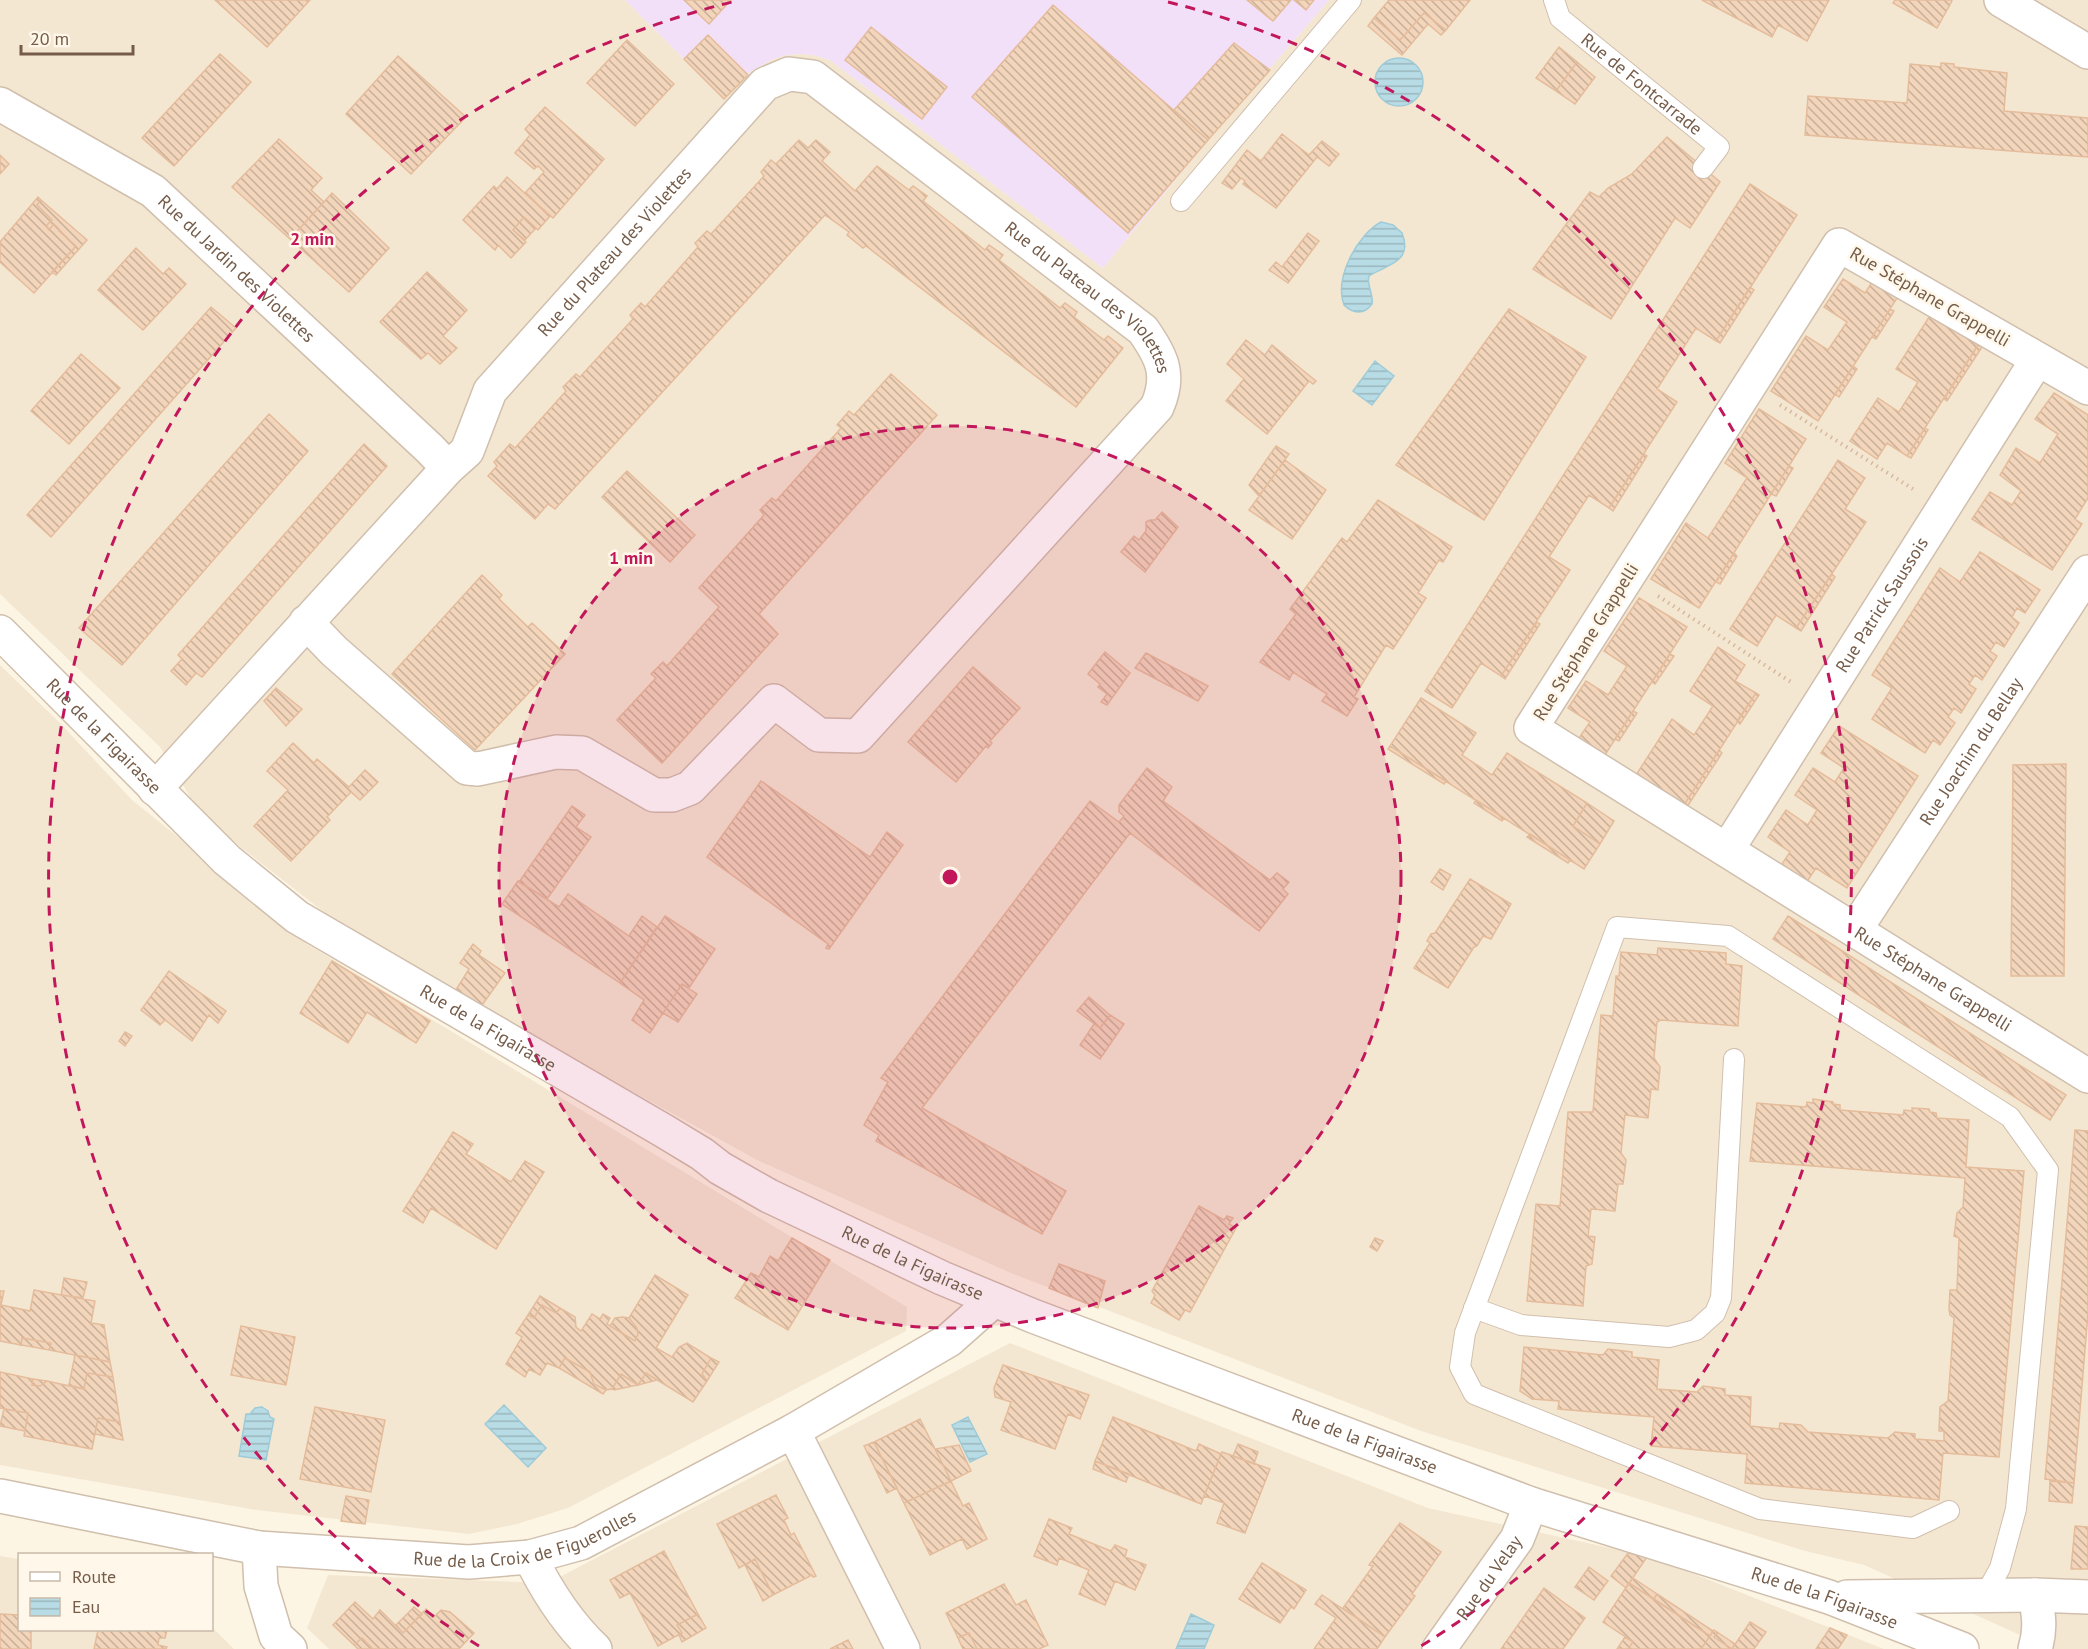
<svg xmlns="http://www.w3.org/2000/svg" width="2088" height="1649" font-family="'PT Sans',sans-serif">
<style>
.residential{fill:#f4e7d2}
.education{fill:#f2e0f9}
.water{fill:url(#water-rules);stroke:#9ecbd8;stroke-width:1.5}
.building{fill:url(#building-back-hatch);stroke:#e5bc9b;stroke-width:1.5}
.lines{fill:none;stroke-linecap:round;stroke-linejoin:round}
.lane-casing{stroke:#d0bfad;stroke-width:22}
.street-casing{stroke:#d0bfad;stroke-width:36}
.path{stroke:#d7b89e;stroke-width:4;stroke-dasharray:1.5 4.5;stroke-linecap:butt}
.lane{stroke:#fff;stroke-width:20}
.street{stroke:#fff;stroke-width:33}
.ring{fill:none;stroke:#c2185b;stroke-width:3;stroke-dasharray:10 8}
.labels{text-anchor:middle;stroke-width:5;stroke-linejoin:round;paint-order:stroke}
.street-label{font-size:18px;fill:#755c49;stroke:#fff8ea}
.centre{fill:#c2185b;stroke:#fff8ea;stroke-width:3}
.ring-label{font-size:18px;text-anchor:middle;font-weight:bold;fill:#c2185b;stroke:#fff8ea;stroke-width:5;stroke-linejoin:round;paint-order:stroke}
</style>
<defs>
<pattern id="water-rules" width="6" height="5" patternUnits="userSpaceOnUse" patternTransform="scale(1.5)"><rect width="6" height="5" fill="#b8dce6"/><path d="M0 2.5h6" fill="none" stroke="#9ab6bc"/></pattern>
<pattern id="building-back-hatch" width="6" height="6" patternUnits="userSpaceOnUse" patternTransform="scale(1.5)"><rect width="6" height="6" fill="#f2d5bb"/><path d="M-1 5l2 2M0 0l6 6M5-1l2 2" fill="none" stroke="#c9b09a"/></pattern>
</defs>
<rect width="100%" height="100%" fill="#fdf5e3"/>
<!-- residential -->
<path class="residential" d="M0 0H625L724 99 750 72 771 60 786 55 801 54 814 55 830 60 1103 268 1208 140 1329 0H2088V1649H2051L1864 1565 1805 1551 1421 1431 1011 1273 759 1161 480 1008 352 934 202 817 160 747 0 594Z
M0 665 59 722 132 800 233 881 307 944 907 1307 906 1331 568 1508 517 1524 469 1534 256 1510 0 1465Z
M1010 1343 1428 1508 1651 1557 1884 1649H329L307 1628 328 1575 548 1583Z
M0 1556 19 1559 20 1630H212V1627L234 1649H0Z"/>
<!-- education -->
<path class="education" d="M625 0H1329L1208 140 1103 268 830 60 814 55 801 54 786 55 771 60 750 72 724 99Z"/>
<!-- water -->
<path class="water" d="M1375 82a24 24 0 1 1 48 0a24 24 0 1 1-48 0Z
M1381 222 1393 225 1402 233C1414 263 1385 265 1369 276 1366 285 1374 294 1372 304 1364 315 1353 314 1344 305 1334 278 1357 235 1381 222Z
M1375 361 1394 376 1372 405 1353 391Z
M504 1405 546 1448 528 1467 485 1424Z
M262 1407 268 1411 270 1417 274 1419 266 1460 239 1456 246 1414H250L255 1408Z
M968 1417 987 1454 970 1462 952 1425Z
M1191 1614 1214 1625 1204 1649H1176Z"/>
<!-- building -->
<path class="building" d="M215 0H310L267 47Z
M684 0H731L709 24Z
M1247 0H1291L1273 21Z
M1294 0H1314L1306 10Z
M1389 0H1470L1446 30 1424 13 1400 40 1374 18Z
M1702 0H1829L1807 41 1778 25 1772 37Z
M1895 0H1951L1952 1 1937 28 1893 3Z
M1053 5 1208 140 1128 233 972 97Z
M1424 13 1446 30 1441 35 1428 24 1402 55 1368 26 1374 18 1400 40Z
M871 27 947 87 922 119 845 60Z
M708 35 748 75 724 99 684 59Z
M627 40 674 84 635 126 587 83Z
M1234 43 1270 70 1208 140 1174 110Z
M1559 47 1577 62 1556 91 1536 78Z
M220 54 251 82 174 166 142 138Z
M398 56 466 117 411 174 346 114Z
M1577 62 1595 77 1575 104 1556 91Z
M1941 63 1954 64V67L2007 73 2004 111 2088 118V157L1805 135 1808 96 1907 103 1910 64 1941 67Z
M545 107 604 159 553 218 525 193 544 172 538 166 534 169 515 153 530 135 525 129Z
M1282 134 1309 155 1322 141 1339 154 1329 166 1317 157 1276 208 1243 184 1245 181 1241 178 1232 189 1222 183 1247 150 1261 161Z
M1667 137 1720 182 1690 228 1675 218 1611 319 1533 269 1590 192 1599 197 1608 188 1632 174Z
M279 139 322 178 311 190 324 202 290 239 232 187Z
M799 140 808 148 816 140 830 152 822 161 855 191 877 166 909 190 913 186 927 196 923 201 985 250 989 245 1003 255 999 260 1060 308 1065 303 1077 312 1074 317 1104 340 1108 336 1123 348 1076 407 866 246 863 248 847 235 849 232 825 215 555 509 548 504 535 519 488 476 497 466 494 462 510 444 515 448 566 391 563 387 576 374 580 377 633 319 630 315 641 303 645 307 698 247 695 243 707 231 711 234 764 176 761 172 771 160 776 164Z
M0 155 9 164 0 174Z
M507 177 550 216 538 230 524 217 513 230 526 242 511 258 498 245 495 250 463 220 494 186 497 189Z
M1750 184 1797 215 1716 341 1696 328 1657 389 1677 402 1609 508 1589 495 1549 557 1570 570 1501 676 1481 663 1452 708 1425 691Z
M332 193 389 248 349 292 290 239Z
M38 197 41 200 37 205 52 220 46 226 49 230 54 224 59 229V231L76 246 34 293 0 262V242Z
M41 200 87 240 56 275 52 272 76 246 59 231V229L54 224 49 230 46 226 52 220 37 205Z
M524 217 536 228 525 240 513 230Z
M1308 233 1319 241 1288 283 1269 270 1276 262 1282 267Z
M136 248 163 274 169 268 186 284 143 330 98 290Z
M427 272 467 310 443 336 457 348 440 364 428 353 421 359 380 322Z
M1843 279 1865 293 1874 279 1899 295 1818 421 1771 391 1806 336 1828 350 1847 322 1824 307Z
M1750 287 1754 290 1720 343 1716 341Z
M211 307 236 328 51 537 27 515Z
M1509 309 1586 357 1484 520 1396 465Z
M1890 309 1894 311 1876 339 1872 337Z
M1931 314 1978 345 1907 456 1887 443 1877 459 1850 441 1878 398 1899 412 1918 382 1896 369Z
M1246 340 1265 355 1272 345 1316 381 1313 384 1309 381 1267 434 1226 401 1244 379 1227 364Z
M1978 345 1982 347 1947 401 1944 399Z
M81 354 120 388 69 444 31 411Z
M1853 366 1857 369 1839 397 1835 394Z
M891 374 937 415 759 614 778 634 662 763 617 720 656 678 651 674 663 662 667 666 719 607 699 588 764 515 760 510 772 498 776 501 841 428 837 425 849 411 854 415Z
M2054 393 2088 415V498L2075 519 2082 524 2052 570 1972 519 1990 492 2012 505 2021 491 2000 475 2016 448 2040 463 2058 434 2035 419Z
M1759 409 1806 439 1699 608 1651 579 1686 523 1708 538 1747 478 1725 463Z
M269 414 308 451 122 665 79 628Z
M1925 428 1928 430 1911 458 1907 456Z
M364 444 387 466 202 677 196 673 186 685 171 671 182 659 178 655Z
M1276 446 1289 454 1259 496 1249 485Z
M1644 454 1647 456 1613 511 1609 508Z
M1285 460 1326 490 1292 539 1249 510Z
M1838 460 1865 478 1845 509 1866 522 1796 628 1776 615 1757 646 1730 629Z
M1789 466 1793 468 1776 496 1771 494Z
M627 471 695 535 670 562 602 497Z
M1378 500 1452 547 1443 562 1439 560 1418 593 1426 598 1393 649 1386 645 1354 697 1358 699 1347 716 1322 701 1327 694 1293 672 1289 680 1260 662 1296 614 1290 609 1342 538 1347 542Z
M1162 512 1178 527 1145 572 1121 552 1134 536 1139 540 1146 531V522L1150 520H1155Z
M1980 552 2040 590 2025 613 2017 608 2012 617 2019 623 2004 647 1996 642 1990 651 1997 656 1982 680 1975 675 1969 684 1976 689 1961 713 1954 708 1948 717 1955 723 1940 745 1933 740 1925 753 1872 719 1892 688 1872 675 1940 568 1960 582Z
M1734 553 1737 556 1720 584 1716 582Z
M1832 574 1835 577 1801 631 1796 628Z
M482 575 502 595 499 599 528 627 532 623 565 654 475 750 392 674Z
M1639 598 1687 627 1605 755 1579 738 1590 722 1568 708 1586 681 1608 695 1627 666 1604 651Z
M1537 622 1540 624 1505 679 1501 676Z
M1718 647 1745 665 1735 681 1756 693 1684 805 1636 775 1672 719 1694 735 1713 706 1690 691Z
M1105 652 1130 673 1107 705 1101 702 1107 694 1098 687 1100 684 1088 674Z
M1146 653 1208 686 1198 701 1135 668Z
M1670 654 1674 656 1655 684 1652 682Z
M973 667 1020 708 990 741 992 743 988 748 986 746 956 782 908 742Z
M276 688 302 709 286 726 264 701Z
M1756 693 1759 695 1740 724 1737 721Z
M1421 698 1476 733 1462 755 1492 775 1507 753 1587 803 1573 826 1600 844 1584 869 1390 746Z
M1633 711 1637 713 1619 741 1615 739Z
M1839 726 1918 776 1847 888 1816 868 1806 883 1780 867 1790 852 1768 837 1786 810 1808 825 1817 810 1795 795 1813 768 1835 782 1844 768 1821 753Z
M293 743 314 763 317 759 349 787 365 770 378 782 360 800 351 792 327 817 330 820 291 861 254 826 288 790 267 771Z
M1390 746 1446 781 1444 784 1388 749Z
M1719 750 1722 753 1687 807 1684 805Z
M2066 764 2064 976H2011L2013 765Z
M1147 768 1172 787 1163 801 1270 880 1277 873 1289 882 1283 889 1288 894 1259 931 1130 833 922 1108 1066 1191 1042 1234 876 1141 879 1135 864 1125 888 1082 881 1078 1090 801 1119 822 1124 816 1119 812V805Z
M761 781 870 857 887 832 903 845 829 949 826 948 828 944 707 857Z
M1476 800 1504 818 1502 821 1474 803Z
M1587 803 1614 821 1600 844 1573 826Z
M572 806 585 815 576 827 591 837 547 899 519 882Z
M1530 834 1570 860 1568 863 1527 837Z
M1440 869 1451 875 1443 890 1431 882Z
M1470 879 1511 904 1491 939 1483 936 1477 946 1474 947 1448 988 1414 968 1430 943 1427 941 1431 934 1435 933Z
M518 881 559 907 568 894 629 936 642 916 657 927 620 983 502 904Z
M665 916 715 949 689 988 682 984 650 1033 632 1020 644 1000 620 983Z
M1788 916 2066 1095 2050 1120 1773 939Z
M473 944 481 951 479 955 505 973 480 1008 454 993 469 969 460 963Z
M1658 948 1726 953V964L1742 966 1738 1026 1661 1020 1657 1022 1654 1058 1660 1067 1658 1090 1651 1089 1648 1118 1625 1115 1621 1153 1626 1160 1623 1184H1618L1615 1211 1591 1209 1588 1236 1595 1237 1592 1264 1586 1266 1583 1306 1527 1301 1536 1204 1560 1206 1568 1112H1593L1601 1015 1613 1016 1616 976H1619L1621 952 1657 955Z
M332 961 430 1021 416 1043 367 1012 348 1043 300 1013Z
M169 971 226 1011 218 1023 209 1015 192 1041 165 1020 160 1025 141 1010Z
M682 984 697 994 678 1022 663 1013Z
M1089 997 1110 1015 1100 1028 1077 1011Z
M1110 1015 1124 1024 1100 1059 1080 1045 1094 1024 1100 1028Z
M125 1032 132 1036 125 1046 119 1041Z
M1813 1099 1833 1102V1104L1840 1105V1110L1903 1115 1904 1110 1912 1111V1108L1929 1109 1930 1112 1936 1113 1937 1118 1969 1120 1966 1167 2024 1171 1999 1457 1943 1453 1939 1500 1745 1483 1747 1454 1651 1446 1654 1417 1558 1409 1559 1401 1532 1399 1520 1391 1524 1347 1603 1355 1608 1349 1632 1352V1357L1659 1360 1657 1389 1697 1392 1703 1386 1725 1389V1395L1751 1397 1750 1426 1779 1429 1780 1423 1801 1425 1808 1432 1888 1438 1895 1432 1915 1434V1439L1944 1441V1431H1939L1940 1407 1948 1401 1954 1318 1950 1315 1949 1309 1950 1290H1957L1959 1238 1954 1236 1957 1213 1963 1207 1965 1178 1750 1161 1757 1103 1806 1107 1807 1102 1813 1103Z
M2075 1130 2088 1131V1313L2074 1483 2045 1479Z
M453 1132 473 1144 466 1154 511 1182 525 1161 544 1172 496 1249 431 1208 423 1223 403 1211Z
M1199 1206 1224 1220 1227 1216 1233 1218 1229 1224 1236 1228 1190 1312 1185 1310 1179 1320 1151 1303 1155 1295 1152 1291Z
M792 1238 830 1260 788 1330 735 1298 751 1273 759 1277 770 1256 778 1261Z
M1375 1238 1383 1241 1377 1251 1370 1247Z
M1059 1264 1105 1281 1098 1308 1049 1288Z
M655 1275 688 1295 656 1348 672 1357 679 1347 687 1343 711 1358 702 1374 707 1381 693 1402 646 1373 638 1385 621 1374 612 1389 606 1390 594 1384 590 1372 565 1358 559 1368 547 1363 540 1375 529 1369 525 1377 506 1364 522 1337 516 1333 528 1315 534 1318 542 1305 556 1313 560 1308 575 1317 576 1327 581 1331 592 1314 600 1319 603 1314 610 1318 607 1324 635 1341 638 1334 637 1328 629 1318Z
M64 1278 87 1282 83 1298 61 1295Z
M34 1290 95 1301 91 1323 104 1325 110 1362 49 1350 51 1343 22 1338 21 1345 0 1341V1291H4L1 1305 30 1311Z
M540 1296 560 1308 556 1313 542 1305 534 1318 528 1315Z
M622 1317 629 1318 637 1328 638 1334 635 1341 610 1326 615 1318Z
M241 1326 295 1337 286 1385 231 1375Z
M22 1338 51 1343 49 1350 21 1345Z
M75 1355 110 1362 113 1377 87 1373 84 1389 69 1385Z
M565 1358 590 1372 594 1384 606 1390 603 1394 559 1368Z
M711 1358 719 1362 707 1381 702 1374Z
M1003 1365 1089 1395 1080 1419 1068 1414 1055 1449 1001 1430 1011 1402 995 1397 994 1388Z
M0 1372 33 1379 32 1385 40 1386 47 1381 84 1389 87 1373 113 1377 120 1422 98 1418 92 1449 24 1436 28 1413 0 1408Z
M646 1373 657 1380 638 1385Z
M621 1374 638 1385 614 1390 612 1389Z
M33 1379 47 1381 40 1386 32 1385Z
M315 1407 385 1420 371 1492 300 1479Z
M4 1409 28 1413 25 1431 0 1426Z
M1113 1417 1196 1451 1199 1444 1221 1454 1201 1504 1095 1461Z
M98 1418 120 1422 123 1440 95 1434Z
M920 1419 951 1481 904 1503 874 1442Z
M874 1442 897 1488 887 1493 864 1446Z
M1238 1444 1258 1452 1254 1464 1233 1456Z
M959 1445 971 1471 951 1481 935 1449Z
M1222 1452 1270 1469 1245 1533 1217 1523 1224 1503 1204 1496Z
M1095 1461 1129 1474 1126 1482 1093 1469Z
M951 1481 963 1506 969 1503 987 1539 967 1549 962 1539 930 1555 904 1503Z
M2050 1481 2074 1483 2072 1503 2049 1501Z
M776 1495 788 1518 784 1520 791 1535 794 1533 816 1576 813 1577 812 1575 773 1595 755 1559 739 1568 717 1524Z
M346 1496 369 1500 365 1524 341 1521Z
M1049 1519 1072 1528 1069 1534 1111 1551 1115 1545 1127 1550 1125 1557 1146 1565 1135 1590 1115 1581 1105 1605 1079 1594 1089 1570 1059 1558 1057 1565 1034 1556Z
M1400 1523 1441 1552 1412 1594 1415 1596 1385 1637 1343 1608 1373 1566 1369 1565Z
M2075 1526 2088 1527V1569H2071Z
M664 1551 698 1614 677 1625 682 1633 658 1646 630 1593 620 1598 610 1580Z
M1628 1553 1647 1557 1626 1588 1611 1576Z
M755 1559 773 1595 763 1601 745 1565Z
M1262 1563 1306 1590 1294 1609 1291 1607 1280 1623 1239 1599Z
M1589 1567 1608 1581 1594 1600 1575 1587Z
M1633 1578 1657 1594 1654 1599 1629 1583Z
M1629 1583 1710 1636 1701 1649H1628L1633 1642 1603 1622Z
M1004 1584 1016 1605 1026 1600 1048 1645 1039 1649H977L969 1633 958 1638 946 1613Z
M1544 1588 1585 1618 1563 1649H1501Z
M1657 1594 1713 1631 1710 1636 1654 1599Z
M1322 1595 1385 1637 1377 1649H1314L1336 1618 1315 1604Z
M355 1602 373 1619 380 1610 403 1633 426 1609 434 1617 441 1610 450 1612 474 1633 459 1649H373L362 1638 354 1645 333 1625Z
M414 1607 422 1614 403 1633 396 1625Z
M0 1614 20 1615V1630H31V1649H0Z
M698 1614 706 1628 682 1642 679 1635 682 1633 677 1625Z
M1750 1622 1766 1632 1754 1649H1732Z
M1830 1628 1847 1635 1838 1649H1816Z
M98 1630H167L165 1638H159L158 1645 167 1647 166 1649H94Z
M1714 1630 1717 1632 1714 1637 1732 1649H1701Z
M1717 1632 1735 1644 1732 1649 1714 1637Z
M969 1633 977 1649H963L958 1638Z
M1625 1637 1633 1642 1628 1649H1617Z
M362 1638 373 1649H358L354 1645Z
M848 1640 853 1649H830Z"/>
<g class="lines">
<!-- lane casing -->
<g class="lane-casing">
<g id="lane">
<path id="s1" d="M1554 0 1560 18 1719 147 1703 168"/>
<path d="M1181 201 1351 0"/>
<path d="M1474 1308 1521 1325 1669 1337 1696 1330 1715 1313 1721 1298 1734 1059"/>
<path d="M1949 1511 1913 1528 1760 1509 1474 1394 1460 1367 1465 1333 1617 927 1728 936 2010 1117 2048 1170 2016 1509 2000 1568 1984 1597"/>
</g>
</g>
<!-- street casing -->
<g class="street-casing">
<g id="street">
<path d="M2001 0 2088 52"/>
<path id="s2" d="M0 104 153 191 430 449 448 468"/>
<path id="s3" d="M2088 388 1839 245 1531 728 2088 1076"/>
<path id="s4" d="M0 632 227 860 297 917 664 1131 702 1154 720 1168 769 1196 942 1278 1033 1316 1531 1504 1829 1597 1962 1649"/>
<path id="s5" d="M155 789 448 468 467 451 490 391 765 84 789 74 813 77 1143 330C1162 357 1171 375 1157 407L858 736 819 735 774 701 690 788 672 795H654L582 753 556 752 478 769 467 768 334 651 306 622"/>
<path id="s6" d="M1727 850 2037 360"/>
<path id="s7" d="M1855 930 2088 572"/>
<path d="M793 1431 903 1649"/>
<path id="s8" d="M0 1496 259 1548 469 1562 530 1557 581 1543 793 1431 949 1340 994 1300"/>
<path d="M259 1548 261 1586 276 1636 290 1649"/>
<path d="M530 1557C547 1591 567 1623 595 1649"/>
<path d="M2035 1595C2039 1615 2041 1630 2035 1649"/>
<path d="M1847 1597 2035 1595 2088 1597"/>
<path id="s9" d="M1439 1649 1517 1539 1531 1504"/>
</g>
</g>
<!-- path -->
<path class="path" d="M1780 405 1913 489
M1658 596 1791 682"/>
<!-- lane -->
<use href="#lane" class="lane"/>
<!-- street -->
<use href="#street" class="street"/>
</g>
<!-- distance rings -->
<circle cx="950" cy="877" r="451" fill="#c2185b" fill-opacity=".12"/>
<g class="ring">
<circle cx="950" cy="877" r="451"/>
<path d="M479 1646A902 902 0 0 1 732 2M1168 2A902 902 0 0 1 1421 1646"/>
</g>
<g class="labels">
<!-- street labels -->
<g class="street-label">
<text dy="6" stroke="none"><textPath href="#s1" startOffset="124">Rue de Fontcarrade</textPath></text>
<text dy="6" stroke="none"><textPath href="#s5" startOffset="711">Rue du Plateau des Violettes</textPath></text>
<text dy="6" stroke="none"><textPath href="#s2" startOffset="290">Rue du Jardin des Violettes</textPath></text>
<text transform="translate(1930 297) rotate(30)" y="6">Rue Stéphane Grappelli</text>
<text dy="6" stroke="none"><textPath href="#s5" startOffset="1341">Rue du Plateau des Violettes</textPath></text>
<text dy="6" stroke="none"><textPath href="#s6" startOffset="290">Rue Patrick Saussois</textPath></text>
<text transform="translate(1586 642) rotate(-58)" y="6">Rue Stéphane Grappelli</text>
<text dy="6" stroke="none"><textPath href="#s4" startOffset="147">Rue de la Figairasse</textPath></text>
<text dy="6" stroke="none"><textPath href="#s7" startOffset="213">Rue Joachim du Bellay</textPath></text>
<text dy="6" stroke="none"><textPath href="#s3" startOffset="1334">Rue Stéphane Grappelli</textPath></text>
<text dy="6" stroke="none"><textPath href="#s4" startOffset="633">Rue de la Figairasse</textPath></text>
<text dy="6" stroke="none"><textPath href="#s4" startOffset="1119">Rue de la Figairasse</textPath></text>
<text dy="6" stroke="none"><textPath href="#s4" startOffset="1605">Rue de la Figairasse</textPath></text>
<text dy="6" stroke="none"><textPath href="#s8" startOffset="534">Rue de la Croix de Figuerolles</textPath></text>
<text dy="6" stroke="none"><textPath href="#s9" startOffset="87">Rue du Velay</textPath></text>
<text dy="6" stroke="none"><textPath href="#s4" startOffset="2091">Rue de la Figairasse</textPath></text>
</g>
</g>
<circle cx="950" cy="877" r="9" class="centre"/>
<g class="ring-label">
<text x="312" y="245">2 min</text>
<text x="631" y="564">1 min</text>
</g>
<!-- legend -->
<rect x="18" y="1553" width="195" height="78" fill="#fff8ea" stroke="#c8baaa" stroke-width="1.5"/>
<rect x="30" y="1572" width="30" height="9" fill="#ffffff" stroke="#c8baaa" stroke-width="1.5"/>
<text x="72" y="1583" font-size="18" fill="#755c49">Route</text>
<rect x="30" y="1598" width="30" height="18" fill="url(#water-rules)" stroke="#c8baaa" stroke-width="1.5"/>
<text x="72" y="1613" font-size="18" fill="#755c49">Eau</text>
<!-- scale -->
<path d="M21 45v9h112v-9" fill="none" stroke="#755c49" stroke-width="3"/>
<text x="30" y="45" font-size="18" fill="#755c49" stroke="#fff8ea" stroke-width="4.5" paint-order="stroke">20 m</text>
</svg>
